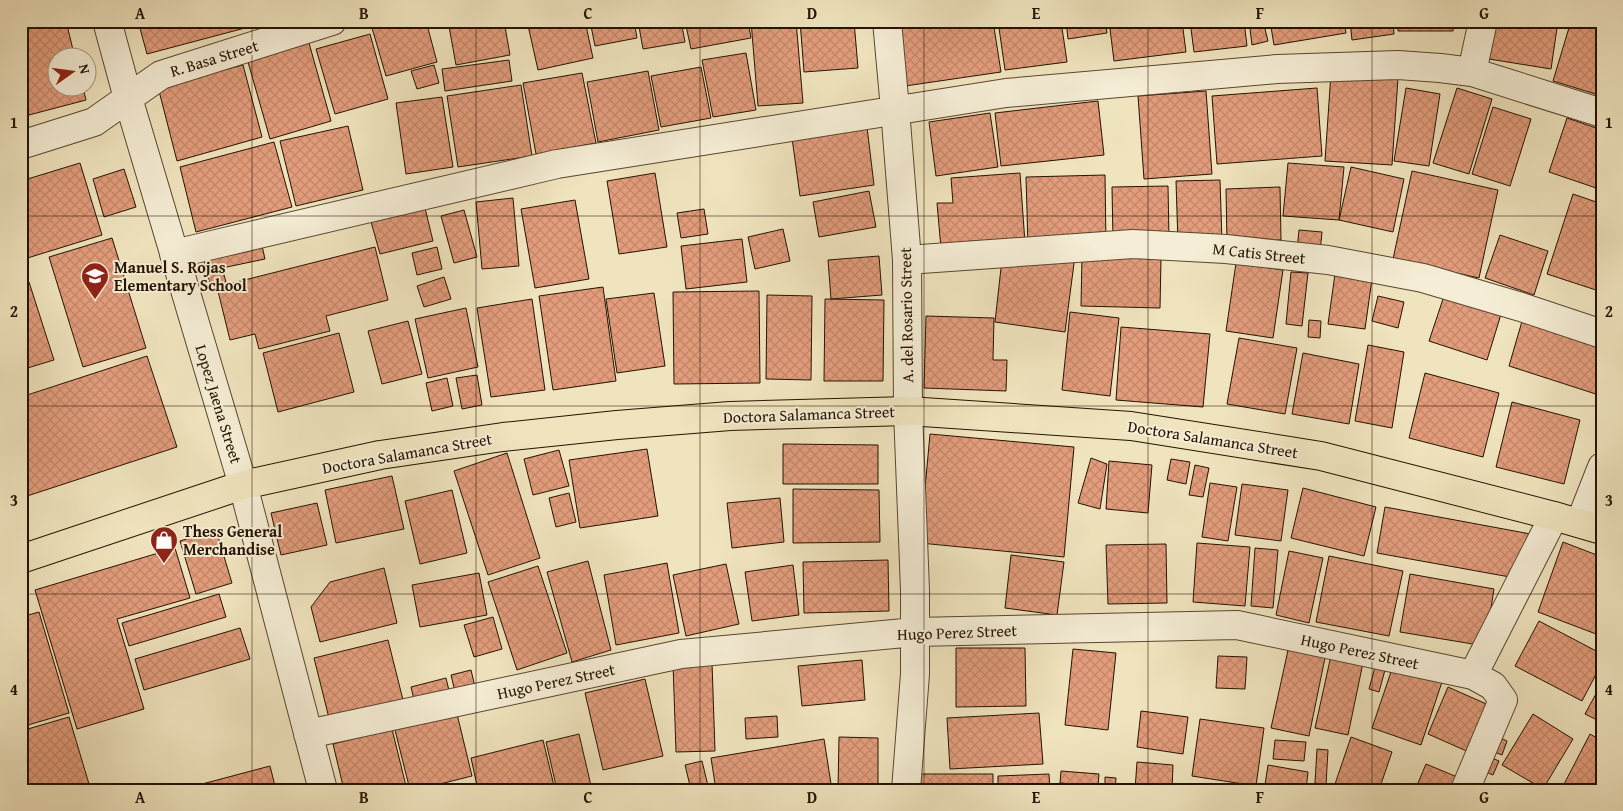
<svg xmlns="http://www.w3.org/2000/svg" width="1623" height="811" font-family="'Gentium Book Plus',serif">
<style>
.building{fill:url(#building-cross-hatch);stroke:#251201}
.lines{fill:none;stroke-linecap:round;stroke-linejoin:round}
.minor-casing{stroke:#584630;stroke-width:30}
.major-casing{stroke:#251201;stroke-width:30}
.minor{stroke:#f5edd5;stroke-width:28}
.major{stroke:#f0e4be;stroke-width:28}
.grid{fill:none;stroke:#251201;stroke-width:1;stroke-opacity:0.55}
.labels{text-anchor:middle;stroke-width:4;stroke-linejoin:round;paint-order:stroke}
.street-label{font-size:16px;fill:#251201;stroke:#f5edd5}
.poi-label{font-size:16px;font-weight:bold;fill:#251201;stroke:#f5edd5;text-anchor:start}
.neatline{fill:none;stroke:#251201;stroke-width:2}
.grid-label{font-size:16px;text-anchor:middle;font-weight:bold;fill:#251201}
</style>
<defs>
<pattern id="building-cross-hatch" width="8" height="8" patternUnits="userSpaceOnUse" patternTransform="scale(1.25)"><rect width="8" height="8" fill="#e39d7c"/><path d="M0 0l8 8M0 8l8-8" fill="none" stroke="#c38669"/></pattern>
</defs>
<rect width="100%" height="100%" fill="#f0e4be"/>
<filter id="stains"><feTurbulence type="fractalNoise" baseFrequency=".004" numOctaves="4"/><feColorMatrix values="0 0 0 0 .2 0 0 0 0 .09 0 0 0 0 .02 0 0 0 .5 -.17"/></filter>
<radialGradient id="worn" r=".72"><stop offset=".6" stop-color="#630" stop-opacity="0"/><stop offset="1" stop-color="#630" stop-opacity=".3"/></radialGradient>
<!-- building -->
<path class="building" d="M21 21H66L75 58H58V88H83L86 100 29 115 21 83Z
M138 21H243L245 28 147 54Z
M370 21H426L437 62 386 76Z
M448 21H504L510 55 456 65Z
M527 21H585L593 58 538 70Z
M590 21H634L637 38 595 46Z
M638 21H681L685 42 643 49Z
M685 21H748L751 38 691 49Z
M751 21H796L803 103 758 106Z
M800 21H854L858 68 804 72Z
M896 21H993L1001 72 905 86Z
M998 21H1061L1067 62 1005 70Z
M1066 21H1105L1107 33 1068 39Z
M1109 21H1182L1186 52 1114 61Z
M1190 21H1244L1247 46 1194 52Z
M1249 21H1263L1268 41 1252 45Z
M1270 21H1344L1346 33 1274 45Z
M1350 21H1393L1394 34 1352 40Z
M1398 21H1454L1453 31H1398Z
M1495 21H1558L1551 69 1489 59Z
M1571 21 1602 23V96L1553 81Z
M370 34 388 99 335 114 316 49Z
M309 43 331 121 270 139 248 62Z
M746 53 756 110 713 117 702 60Z
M509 60 512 81 445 91 442 69Z
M243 65 262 137 177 161 158 87Z
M434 65 439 83 417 89 411 71Z
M701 67 711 118 661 127 651 76Z
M648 71 659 130 598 142 587 82Z
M582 73 596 143 536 154 523 83Z
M1331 73 1398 78 1392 165 1325 161Z
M521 85 532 156 458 167 447 96Z
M1317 88 1322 156 1217 164 1212 96Z
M1406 88 1440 94 1429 166 1394 161Z
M1457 88 1492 99 1469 174 1433 163Z
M1206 91 1212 174 1144 179 1138 96Z
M442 97 453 167 406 174 396 103Z
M1098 101 1104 155 1001 166 995 113Z
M1493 107 1531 119 1510 186 1472 174Z
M990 113 998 167 936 176 929 122Z
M1567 118 1602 130V190L1549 172Z
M348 126 363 190 296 206 280 141Z
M867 127 874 185 800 196 792 138Z
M274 142 292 207 196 232 180 167Z
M80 163 102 235 21 260V181Z
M1288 163 1344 167 1339 220 1283 216Z
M1351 167 1404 179 1393 232 1339 220Z
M124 169 136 207 104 217 93 179Z
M1412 171 1498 190 1479 278 1393 259Z
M655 173 667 247 619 254 607 181Z
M1020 173 1025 243 941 249 937 203H953L951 178Z
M1105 175 1106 245 1028 246 1026 177Z
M1220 180 1222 243 1178 244 1176 181Z
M1168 186 1169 239 1113 240 1112 187Z
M1280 187 1281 240 1227 242 1226 189Z
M869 191 876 227 819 237 813 202Z
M1573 194 1602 204V292L1547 274Z
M513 198 519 266 482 269 476 202Z
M575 200 589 279 535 288 521 209Z
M424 204 433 241 380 254 370 218Z
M704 209 708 234 681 238 677 213Z
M464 210 477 257 454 263 441 216Z
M783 229 790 261 755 269 748 237Z
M1299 230 1322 232 1320 252 1297 250Z
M1500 235 1548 251 1534 295 1485 278Z
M112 238 146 348 83 367 49 257Z
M742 239 747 282 686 289 681 246Z
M261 241 265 259 222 268 226 282 210 286 203 255Z
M375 247 388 300 326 316 330 331 259 349 255 334 230 340 217 287Z
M437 247 442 269 417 275 412 253Z
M879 256 882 295 831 299 828 260Z
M1075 256 1065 332 995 322 1002 259Z
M1082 256 1161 258 1160 308 1081 306Z
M1236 263 1283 270 1273 338 1226 331Z
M1291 272 1308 273 1302 326 1286 324Z
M1335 274 1372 279 1365 329 1328 324Z
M444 277 451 299 424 307 417 286Z
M29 282 54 360 21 370V284Z
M603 287 616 381 553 390 539 296Z
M759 291 760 383 674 384 673 292Z
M654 293 665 366 617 373 606 299Z
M1445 293 1502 311 1487 360 1429 341Z
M767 295 812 296 811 380 766 379Z
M1378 296 1404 302 1398 328 1372 321Z
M532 299 545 390 491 397 477 308Z
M825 299 884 300 883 381H824Z
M466 308 478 367 428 378 415 319Z
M1525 311 1602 335V396L1509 366Z
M1070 312 1119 318 1110 396 1062 390Z
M926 316 994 318 993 360H1007L1006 391 924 388Z
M1309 320 1321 321 1320 338 1308 337Z
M408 321 422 374 382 384 368 331Z
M1121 327 1210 334 1203 407 1116 400Z
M339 333 354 392 278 412 263 353Z
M1239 338 1297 348 1285 414 1227 404Z
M1368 345 1404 352 1392 428 1355 421Z
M1303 353 1359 364 1349 424 1292 414Z
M147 356 177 447 21 498V397Z
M1425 373 1499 393 1483 457 1409 438Z
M477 375 482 405 462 409 456 378Z
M447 378 453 406 432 411 426 383Z
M1512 402 1580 420 1564 484 1496 467Z
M930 434 1074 447 1064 557 920 543Z
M783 444 878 445V484H783Z
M647 449 658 516 580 528 569 460Z
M559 450 569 486 533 495 524 459Z
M507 453 540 558 488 575 454 471Z
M1091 458 1107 464 1100 509 1078 503Z
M1171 459 1190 462 1186 484 1167 480Z
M1109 461 1152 465 1148 513 1106 509Z
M1195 465 1209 468 1203 497 1189 495Z
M392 476 404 529 336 543 325 490Z
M1210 483 1237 487 1228 541 1202 537Z
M1242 484 1288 490 1281 541 1235 535Z
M1303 488 1376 507 1364 556 1291 538Z
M793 489 879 490 880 542 793 543Z
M452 490 467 553 420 564 405 501Z
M569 493 576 522 556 527 549 498Z
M780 498 784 542 732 548 727 503Z
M317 503 327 545 281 555 271 513Z
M1385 507 1536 535 1521 579 1377 553Z
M216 530 232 583 196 594 180 541Z
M1563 542 1602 557V617L1596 634 1538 612Z
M1197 543 1250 547 1245 606 1193 602Z
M1166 544 1167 603 1108 604 1106 545Z
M175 548 190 598 117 619 144 709 77 729 35 590Z
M1255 548 1278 550 1273 608 1251 606Z
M1289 551 1323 558 1309 623 1276 615Z
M1011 555 1064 562 1057 615 1005 608Z
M1329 556 1403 571 1389 636 1316 622Z
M888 560 889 611 804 613 803 562Z
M588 561 611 650 572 662 547 572Z
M667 563 679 633 616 645 604 575Z
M726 564 739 624 686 636 673 575Z
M793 565 799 615 752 621 745 572Z
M538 566 567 653 517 670 488 582Z
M384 568 397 623 320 642 311 607 330 582Z
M479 573 487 615 420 627 412 585Z
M1410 574 1494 589 1485 646 1400 632Z
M219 594 226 617 129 646 122 623Z
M39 612 69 713 21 727V617Z
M493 617 502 649 474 657 464 625Z
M1539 621 1602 654V663L1582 701 1515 666Z
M240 628 250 659 144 690 135 659Z
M388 640 403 700 329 718 314 658Z
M1290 641 1327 648 1309 736 1271 728Z
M956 648H1025L1026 706 956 707Z
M1073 649 1116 653 1108 730 1065 725Z
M1332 651 1364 658 1348 735 1315 728Z
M1218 656 1247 657 1245 689 1216 688Z
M862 660 865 700 802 706 798 666Z
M712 663 715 751 676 752 673 664Z
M1393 666 1442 682 1421 745 1372 728Z
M1375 667 1385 670 1379 692 1369 689Z
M471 670 476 691 456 696 451 675Z
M446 678 451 699 416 708 411 687Z
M645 679 663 756 603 770 585 693Z
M1448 687 1491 706 1471 753 1428 734Z
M1598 690 1602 692V717L1599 721 1585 714Z
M1141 711 1188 717 1183 754 1137 747Z
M1039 713 1043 764 950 769 947 718Z
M457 714 472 776 416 790H410L395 730Z
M1533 714 1573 739 1543 789 1502 765Z
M777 716 778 737 746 739 745 718Z
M69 717 89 784 70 790H21V731Z
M1200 719 1264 728 1256 786 1192 776Z
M392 729 407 790H344L333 744Z
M579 734 592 790H557L546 742Z
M1590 734 1602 741V790H1561Z
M1494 735 1507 741 1502 755 1487 749Z
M839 737 878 738V790H838Z
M1351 737 1392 752 1379 790H1333Z
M824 739 832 790H716L711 758Z
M543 740 555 790H478L471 758Z
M1275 740 1306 742 1304 761 1273 759Z
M1317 749 1328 750 1326 785 1315 783Z
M1483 754 1499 761 1493 775 1477 768Z
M702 761 709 790H691L685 765Z
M1137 762 1173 765 1172 790H1135Z
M1426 764 1462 779 1458 790H1415Z
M1268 765 1308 772 1306 790 1265 785Z
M270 766 276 790H188L187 788Z
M1061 771 1099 774 1098 786 1060 783Z
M919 774H993V790H919Z
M1049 774 1050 790H998V776Z
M1105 777 1116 778 1115 790H1105Z"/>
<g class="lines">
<!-- minor casing -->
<g class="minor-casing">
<path id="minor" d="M107 21 128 98 243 485 323 790
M887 21 895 109 907 260 908 411 915 590V674L906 790
M1472 72 1483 21
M21 145 94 122 161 75 332 21
M174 254 557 164 1006 93 1277 69 1398 65 1440 68 1472 72 1602 113
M907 260 1133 244 1226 249 1328 260 1423 278 1521 307 1602 334
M1580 523 1602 467
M1473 675 1554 516
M308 734 681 654 915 632 1237 625 1473 675 1493 686 1503 700 1465 790"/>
</g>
<!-- major casing -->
<g class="major-casing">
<path id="major" d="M21 559 243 485 380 455 503 437 617 425 730 416 908 411 1131 426 1321 456 1554 516 1602 530"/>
</g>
<!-- minor -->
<use href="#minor" class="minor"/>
<!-- major -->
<use href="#major" class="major"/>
</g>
<!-- grid -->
<path class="grid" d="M252 21V790M476 21V790M700 21V790M924 21V790M1148 21V790M1372 21V790M21 216H1602M21 406H1602M21 594H1602"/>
<!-- icons -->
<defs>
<g id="school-pin" transform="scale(1.4375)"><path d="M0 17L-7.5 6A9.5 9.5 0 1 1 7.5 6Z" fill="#8f2418" stroke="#f5edd5"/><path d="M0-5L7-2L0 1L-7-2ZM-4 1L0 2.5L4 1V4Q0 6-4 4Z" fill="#fff"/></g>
<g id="shop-pin" transform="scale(1.4375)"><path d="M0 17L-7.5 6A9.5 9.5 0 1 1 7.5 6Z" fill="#8f2418" stroke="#f5edd5"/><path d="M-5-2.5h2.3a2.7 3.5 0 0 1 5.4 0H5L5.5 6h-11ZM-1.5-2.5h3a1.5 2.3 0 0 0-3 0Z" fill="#fff"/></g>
</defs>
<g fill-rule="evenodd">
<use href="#school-pin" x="95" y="276"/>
<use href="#shop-pin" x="164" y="540"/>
</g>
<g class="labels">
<!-- street labels -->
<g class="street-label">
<text transform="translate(214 58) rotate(-17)" y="6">R. Basa Street</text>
<text transform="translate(1259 253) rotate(6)" y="6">M Catis Street</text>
<text transform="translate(906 315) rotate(-91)" y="6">A. del Rosario Street</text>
<text transform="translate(219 404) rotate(73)" y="6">Lopez Jaena Street</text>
<text transform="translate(809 414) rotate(-2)" y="6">Doctora Salamanca Street</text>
<text transform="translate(1213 439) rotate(9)" y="6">Doctora Salamanca Street</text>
<text transform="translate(407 453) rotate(-10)" y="6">Doctora Salamanca Street</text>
<text transform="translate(957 632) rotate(-2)" y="6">Hugo Perez Street</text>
<text transform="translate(1360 651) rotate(12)" y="6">Hugo Perez Street</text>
<text transform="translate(556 681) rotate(-12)" y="6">Hugo Perez Street</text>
</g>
<!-- poi labels -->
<g class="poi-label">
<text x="114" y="273">Manuel S. Rojas<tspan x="114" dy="18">Elementary School</tspan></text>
<text x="183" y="537">Thess General<tspan x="183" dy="18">Merchandise</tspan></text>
</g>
</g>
<!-- margin -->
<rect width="1623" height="811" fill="none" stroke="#f0e4be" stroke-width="55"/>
<!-- north arrow -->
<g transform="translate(72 72) rotate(76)"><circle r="24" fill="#f5edd5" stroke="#a29580"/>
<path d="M0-4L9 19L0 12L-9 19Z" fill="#8f2418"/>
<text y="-8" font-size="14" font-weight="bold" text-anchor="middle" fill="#251201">N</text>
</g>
<rect x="28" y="28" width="1568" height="756" class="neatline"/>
<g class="grid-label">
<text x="140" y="19">A</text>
<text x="364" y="19">B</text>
<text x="588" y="19">C</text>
<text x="812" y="19">D</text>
<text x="1036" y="19">E</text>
<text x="1260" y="19">F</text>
<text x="1484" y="19">G</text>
<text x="14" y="128">1</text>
<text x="1609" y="128">1</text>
<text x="14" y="317">2</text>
<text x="1609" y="317">2</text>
<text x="14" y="506">3</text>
<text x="1609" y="506">3</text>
<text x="14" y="695">4</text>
<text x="1609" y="695">4</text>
<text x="140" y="803">A</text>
<text x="364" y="803">B</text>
<text x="588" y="803">C</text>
<text x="812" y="803">D</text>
<text x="1036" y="803">E</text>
<text x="1260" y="803">F</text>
<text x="1484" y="803">G</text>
</g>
<rect width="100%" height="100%" filter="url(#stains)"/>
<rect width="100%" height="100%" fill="url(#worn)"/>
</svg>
